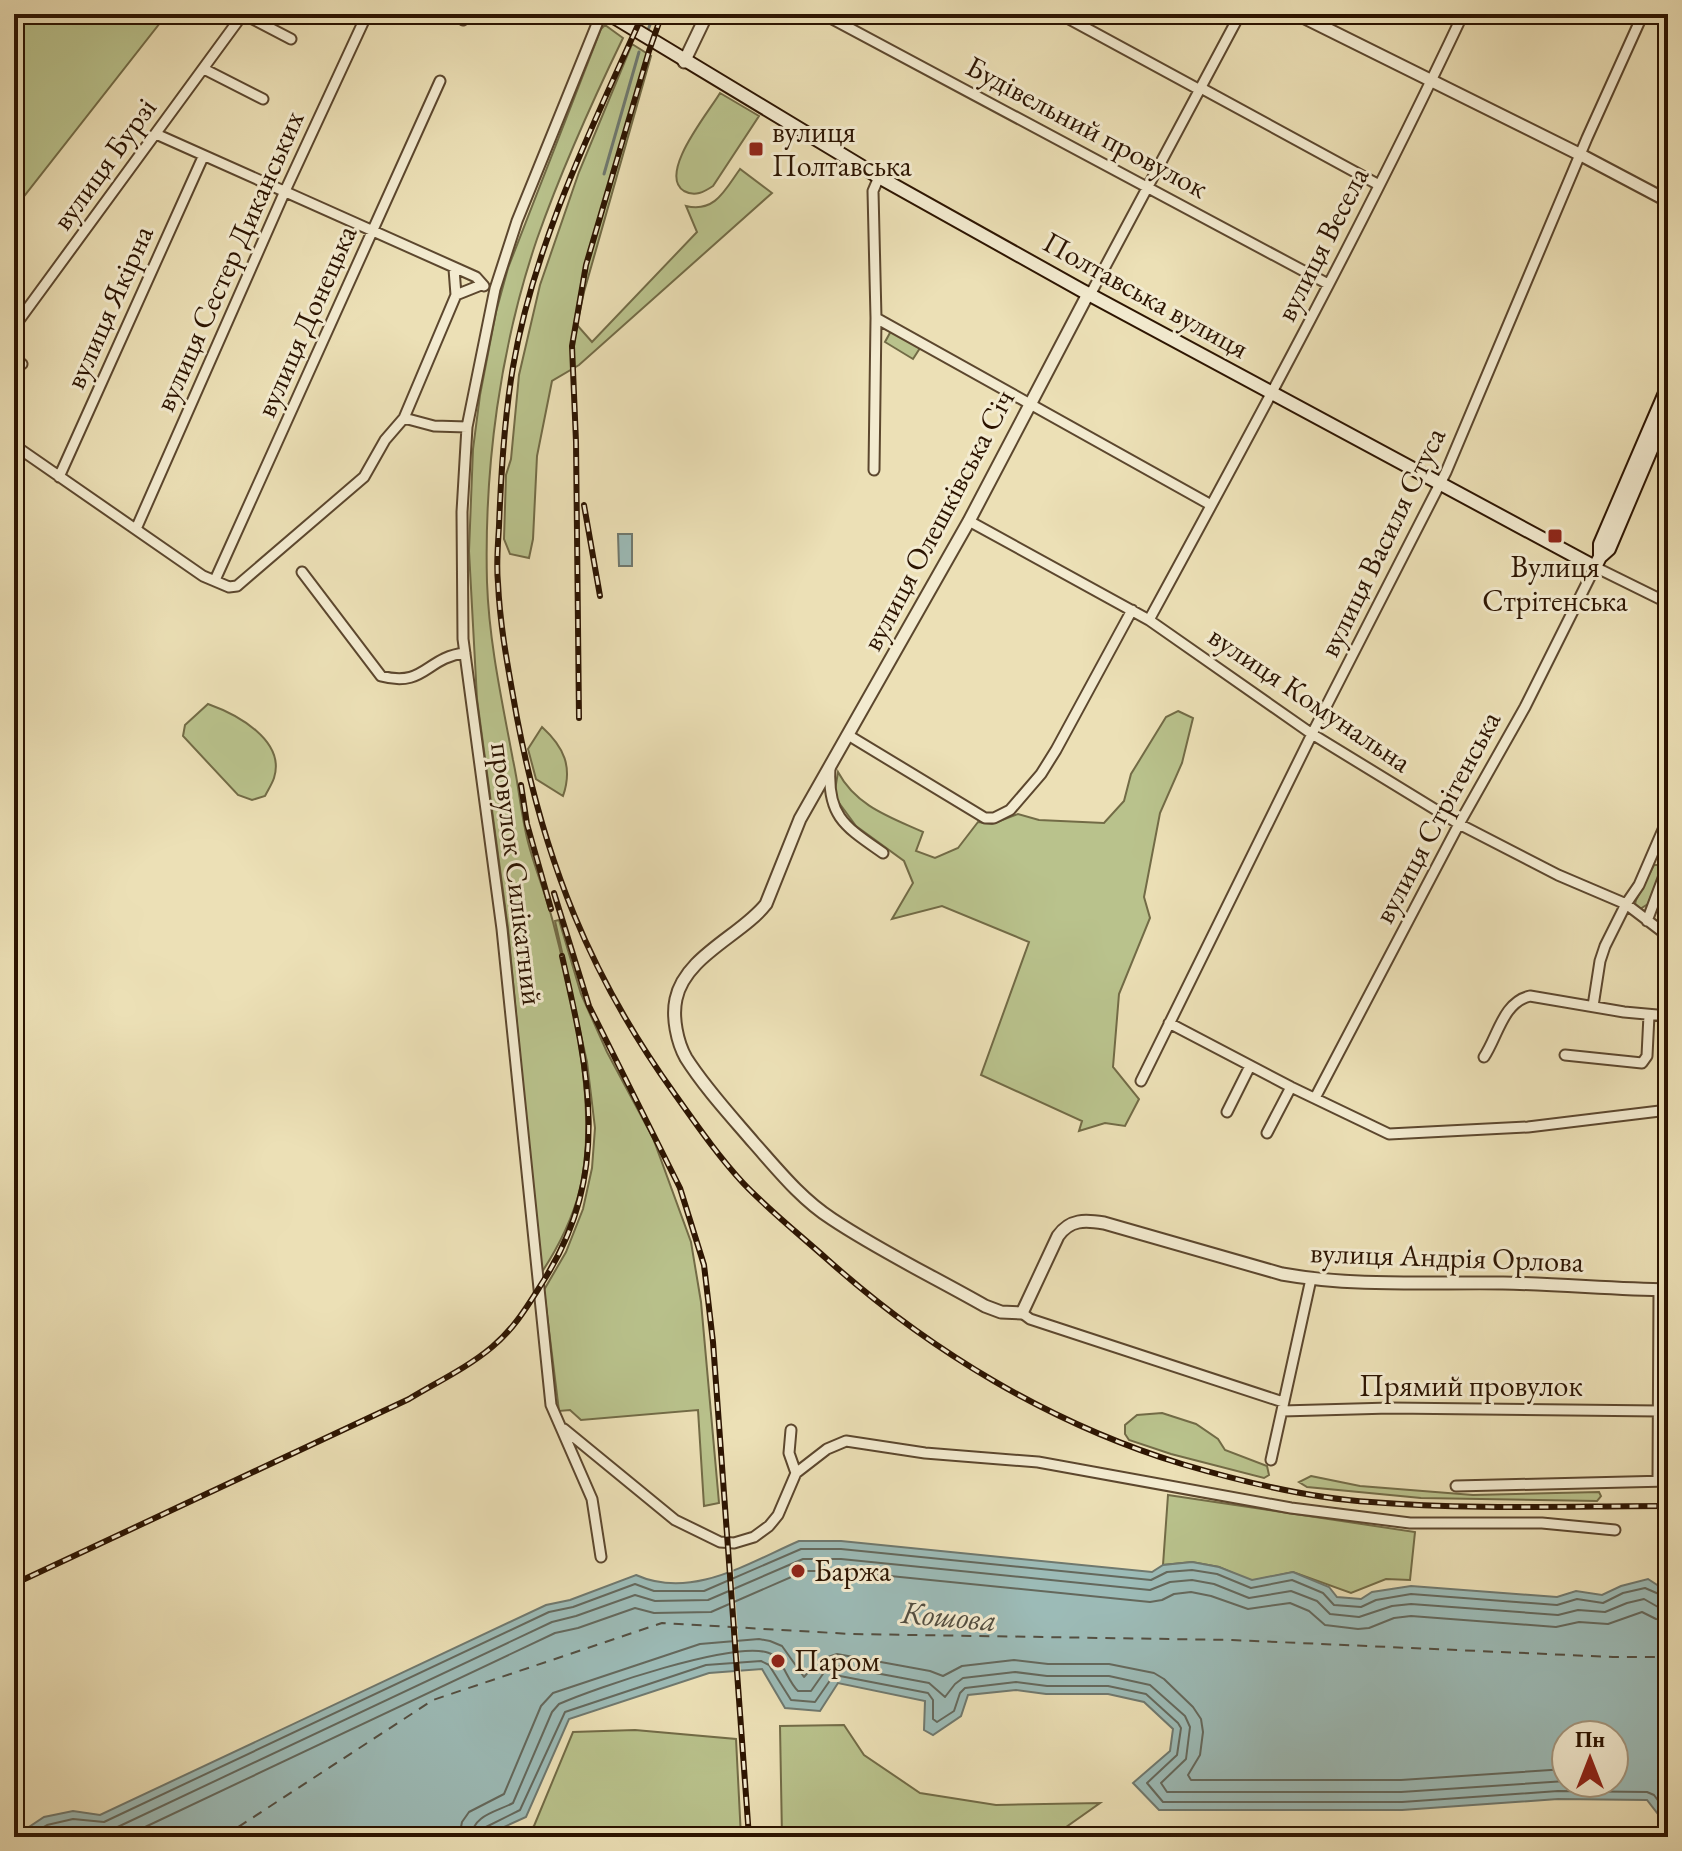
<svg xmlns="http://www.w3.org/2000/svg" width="1682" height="1851" font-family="'EB Garamond',serif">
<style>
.green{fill:#b9c28c;stroke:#726b46;stroke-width:2}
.water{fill:#9cbbb7;stroke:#6f786e;stroke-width:2;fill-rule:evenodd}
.pier{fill:#ece0b6}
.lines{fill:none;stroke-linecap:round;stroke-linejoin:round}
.shore{stroke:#64685c;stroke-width:2}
.stream{stroke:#6f786e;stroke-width:3}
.ferry{stroke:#534e41;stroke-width:2;stroke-dasharray:10 8;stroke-linecap:butt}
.minor-casing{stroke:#5c472e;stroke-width:13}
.tertiary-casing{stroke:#5c472e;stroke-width:15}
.secondary-casing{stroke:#2c1401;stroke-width:16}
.minor{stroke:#f3ebd0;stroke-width:9}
.tertiary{stroke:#f3ebd0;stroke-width:11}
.secondary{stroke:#f3ebd0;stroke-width:12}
.rail-casing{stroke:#2c1401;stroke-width:6}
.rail{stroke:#f3ebd0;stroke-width:3;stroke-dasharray:9;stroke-linecap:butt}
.poi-dot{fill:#8f2418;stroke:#f3ebd0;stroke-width:3}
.labels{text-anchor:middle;stroke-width:6;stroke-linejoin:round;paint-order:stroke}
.street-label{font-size:30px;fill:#2c1401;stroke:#f3ebd0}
.poi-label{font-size:30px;fill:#2c1401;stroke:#f3ebd0;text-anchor:start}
.water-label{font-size:32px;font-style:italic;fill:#534e41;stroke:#f3ebd0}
</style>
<rect width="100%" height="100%" fill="#ece0b6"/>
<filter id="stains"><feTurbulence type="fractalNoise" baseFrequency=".0025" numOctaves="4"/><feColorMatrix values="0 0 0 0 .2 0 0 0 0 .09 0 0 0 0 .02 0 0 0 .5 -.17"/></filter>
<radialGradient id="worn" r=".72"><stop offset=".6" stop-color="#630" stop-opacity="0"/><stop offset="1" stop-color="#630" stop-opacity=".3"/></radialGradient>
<!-- green -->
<path class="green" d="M14 14H167L14 209Z
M605 25 623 38C591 104 561 171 537 239 500 348 484 467 487 582 489 642 502 701 513 760 519 787 521 815 528 842 535 869 546 895 553 922 573 999 598 1111 580 1189 572 1221 558 1248 540 1275L508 928 477 699 469 551 473 449 480 395 496 312 508 268 601 29Z
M632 44 651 56 584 292 577 325 592 342 697 232 686 206C715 213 725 190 740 169L772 193 579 365 552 381 537 456 533 539 529 558 510 554 504 539 506 475 511 459 519 375 540 285 579 172Z
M720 93 759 116 713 186C704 192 695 197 684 191 657 174 709 112 720 93Z
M891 331 920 348 913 359 885 342Z
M208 704C236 714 286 740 274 778 272 784 268 790 265 796L252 800 238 795 183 736 185 725Z
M1178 711 1193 718 1182 763 1160 813 1144 897 1150 918 1119 994 1113 1067 1139 1099 1125 1126 1105 1123 1079 1131 1082 1121 981 1075 1029 942 942 906 892 919 913 883 904 861 856 826 834 796 838 772C856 806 890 817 923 832L916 851 935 858 958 848 978 822 992 824 1018 814 1039 820 1104 823 1124 801 1131 774 1166 717Z
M542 727C564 747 573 767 563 796L536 779 528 749Z
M1654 865H1659L1661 870 1648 904 1640 909 1635 904 1636 900Z
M559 920 581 994 607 1052 653 1138 691 1242 701 1302 719 1503 704 1506 698 1410 581 1420 570 1410 559 1411 544 1290 566 1252 583 1209 592 1168 595 1128 587 1062 555 921Z
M1162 1413 1196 1424 1218 1439 1225 1450 1267 1466 1269 1475 1264 1478 1171 1454 1129 1440 1125 1434V1425L1137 1415Z
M1311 1476 1360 1486 1473 1495 1599 1492 1601 1496 1597 1501 1421 1498 1307 1487 1299 1482Z
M1168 1495 1415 1532 1410 1580 1386 1579 1351 1593 1293 1572 1251 1581 1219 1567 1192 1562 1163 1565Z
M844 1725 864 1755 920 1793 996 1805 1100 1803 1052 1837H782L780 1726Z
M635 1730 736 1739 741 1837H516L534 1826 573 1732Z"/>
<!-- water -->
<path class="water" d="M618 534H632V566H619Z
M799 1541H841L1152 1572 1163 1565 1192 1562 1219 1567 1252 1580 1293 1572 1329 1587 1337 1597 1361 1599 1372 1592 1411 1586 1557 1597 1576 1591 1602 1595 1621 1586 1648 1579 1668 1592V1827L1647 1800 1558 1799 1402 1810H1159L1133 1783 1170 1751 1173 1729 1144 1702 1108 1694H1046L1016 1690 968 1695 961 1716 933 1735 924 1730 925 1701 838 1683 820 1711 785 1708 762 1669 709 1673 569 1719 526 1817 482 1837H14L44 1817 73 1811 100 1815 546 1605 570 1600 636 1575C692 1600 748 1563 799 1541ZM1566 1735H1614V1783H1566Z"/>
<!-- pier -->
<path class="pier" d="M733 1566 741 1675H736L728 1568Z"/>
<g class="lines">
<!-- shore -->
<path class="shore" d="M26 1837 47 1825 73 1819 104 1822 549 1612 573 1607 635 1584 654 1591H704L801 1549H841L1151 1580 1167 1572 1192 1570 1217 1574 1251 1588 1292 1580 1323 1593 1334 1605 1361 1607 1376 1600 1411 1594 1557 1605 1577 1599 1603 1603 1623 1593 1645 1588 1668 1598
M45 1837C69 1825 85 1837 107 1832L552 1622 576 1616 635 1595 655 1601 708 1600 803 1559H841L1150 1590 1170 1582 1192 1580 1214 1584 1249 1598 1291 1591 1317 1601 1330 1614 1359 1617 1392 1606 1411 1604 1558 1615 1578 1610 1605 1612 1627 1603 1644 1599 1658 1607 1668 1608
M124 1837 555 1633 578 1628 635 1608 654 1613 711 1612 805 1571H840L1150 1602 1162 1600 1174 1594 1191 1592 1211 1596 1248 1609 1290 1603 1309 1611 1325 1625 1358 1629 1369 1628 1394 1618 1411 1616 1556 1627 1579 1622 1608 1624 1642 1612 1656 1619 1668 1620
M459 1837 462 1822 469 1812 504 1794 541 1706 553 1693 700 1644 759 1639 770 1641 782 1646 804 1677 819 1660 837 1654 930 1671 943 1676 962 1666 1014 1660 1048 1664H1109L1154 1673 1164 1679 1193 1707 1201 1719 1203 1732 1200 1755 1188 1775 1191 1780H1401L1566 1769
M471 1837C473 1815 496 1812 513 1803L552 1712 559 1704C595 1688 735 1640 769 1653 783 1658 787 1681 798 1691H811L825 1671 838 1666 929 1683 945 1697 955 1684 963 1678 1015 1672 1047 1676H1109L1150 1685 1185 1716 1190 1727 1186 1759 1161 1783 1167 1792H1401L1566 1781
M481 1837 486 1827 520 1810 565 1712 706 1665 761 1661 769 1665 791 1700 815 1702 831 1679 840 1676 928 1693 933 1700V1719L937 1722 954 1711 960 1693 965 1688 1016 1682 1047 1686H1108L1146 1694 1178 1723 1181 1728 1177 1755 1147 1783 1163 1802H1402L1558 1791 1647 1792 1654 1795 1668 1814"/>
<!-- stream -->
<path class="stream" d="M648 30 654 14
M604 174 639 52"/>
<!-- ferry -->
<path class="ferry" d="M223 1837 433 1700 662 1623 851 1634 1232 1640 1613 1657H1668"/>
<!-- minor casing -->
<g class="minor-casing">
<path id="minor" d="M243 14 291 39
M601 14 517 221 495 289 467 427 462 512 463 639 502 929 551 1405 592 1499 601 1557
M823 14 1328 284
M1060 14 1200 90
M463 20 466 14
M204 69 263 99
M1201 88 1379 185
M156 134 476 277 484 286
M454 269 456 295
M1090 295 1240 14
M876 318 1211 505
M14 327 243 14
M14 359 22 364
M404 418 434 426 467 427
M14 445 203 576 229 587 237 586 364 477 385 440 404 418 456 295 481 285
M874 470 876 318 873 191 879 177
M59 477 203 157
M969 521 1149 620 1312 734 1459 824 1558 875 1626 904 1668 936
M136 529 285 191 367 14
M302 572 381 676C425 688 426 657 465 653
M215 580 440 81
M1149 620C1258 420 1366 220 1463 14
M848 735 985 818H994L1010 810 1041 774 1056 750 1132 610
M830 768C827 817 846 827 883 853
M1647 921 1668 865
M1593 1006 1600 961 1605 946 1626 904 1639 885 1668 818
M1169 1023 1291 1087 1389 1134 1528 1127 1668 1110
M1565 1055 1642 1063 1647 1056 1649 1015
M1484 1057C1498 1036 1503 1002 1530 996L1624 1012 1668 1016
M1141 1081 1312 734 1446 472 1587 138 1643 14
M1315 1098 1459 824 1525 707 1595 567 1668 603
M1227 1112 1250 1066
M1267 1133 1291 1087
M1022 1313 1030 1319 1283 1402
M1282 1411 1390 1408 1659 1411
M564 1429 675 1520 720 1542 734 1543 754 1537 769 1526 778 1515 796 1473 827 1449 846 1441 925 1453 1038 1462 1291 1508 1410 1523H1542L1615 1530
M791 1430 789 1453 796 1473
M1271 1460 1311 1279
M1658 1480 1659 1290
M1456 1486 1668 1481"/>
</g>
<!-- tertiary casing -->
<g class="tertiary-casing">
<path id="tertiary" d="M1297 14 1581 155 1668 201
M684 62 707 14
M1088 294 969 521 800 819 766 904C742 935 685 956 676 999 672 1017 677 1042 686 1058 705 1088 731 1116 754 1143 778 1170 801 1199 832 1219 880 1251 934 1277 985 1306L1001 1312 1022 1313 1058 1236C1070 1219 1085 1220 1104 1223L1282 1274C1355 1287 1429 1282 1503 1283 1558 1284 1613 1289 1668 1290"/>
</g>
<!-- secondary casing -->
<g class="secondary-casing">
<path id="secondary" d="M609 14 879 177 1081 290 1595 567 1600 557 1609 549 1668 410
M1600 557V544L1668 386"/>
</g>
<!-- minor -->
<use href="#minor" class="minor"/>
<!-- tertiary -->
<use href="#tertiary" class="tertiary"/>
<!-- secondary -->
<use href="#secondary" class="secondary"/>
<!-- rail casing -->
<g class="rail-casing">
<path id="rail" d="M643 14C592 127 534 244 513 367 504 419 501 473 499 526 498 545 496 564 498 583 500 628 509 673 517 718 544 860 590 976 674 1093 696 1124 718 1156 744 1184 770 1211 800 1235 828 1260 930 1351 1051 1424 1182 1464 1243 1482 1308 1498 1371 1502 1470 1510 1570 1506 1668 1506
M584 505 600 596
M579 718 576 442 572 346 586 265 649 51 662 14
M521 785 527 824 551 909
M554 893 589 1006 680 1188 704 1265 713 1342 749 1837
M14 1584 409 1399C437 1382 467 1368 492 1347 515 1328 528 1305 544 1280 612 1172 589 1073 562 956"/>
</g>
<!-- rail -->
<use href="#rail" class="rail"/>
</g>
<!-- markers -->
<g class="poi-dot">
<rect x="748" y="141" width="16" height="16" rx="4"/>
<rect x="1547" y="528" width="16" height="16" rx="4"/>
<circle cx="798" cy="1571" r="8"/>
<circle cx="778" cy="1661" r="8"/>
</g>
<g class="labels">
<!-- street labels -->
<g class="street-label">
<text transform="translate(1087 127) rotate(28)" y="10">Будівельний провулок</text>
<text transform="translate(104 164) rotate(-54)" y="10">вулиця Бурзі</text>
<text transform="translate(1322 244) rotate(-63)" y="10">вулиця Весела</text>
<text transform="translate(229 261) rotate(-66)" y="10">вулиця Сестер Диканських</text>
<text transform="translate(1146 295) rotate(29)" y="10">Полтавська вулиця</text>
<text transform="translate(109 307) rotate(-66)" y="10">вулиця Якірна</text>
<text transform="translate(306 321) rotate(-66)" y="10">вулиця Донецька</text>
<text transform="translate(938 520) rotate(-62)" y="10">вулиця Олешківська Січ</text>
<text transform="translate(1382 542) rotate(-64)" y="10">вулиця Василя Стуса</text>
<text transform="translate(1310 699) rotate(34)" y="10">вулиця Комунальна</text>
<text transform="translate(1437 817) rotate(-62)" y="10">вулиця Стрітенська</text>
<text transform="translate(517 874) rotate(83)" y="10">провулок Силікатний</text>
<text transform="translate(1447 1257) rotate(2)" y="10">вулиця Андрія Орлова</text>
<text x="1471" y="1396">Прямий провулок</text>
</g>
<!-- poi labels -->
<g class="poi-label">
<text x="772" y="142">вулиця<tspan x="772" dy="34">Полтавська</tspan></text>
<text x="1555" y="577" text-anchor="middle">Вулиця<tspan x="1555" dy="34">Стрітенська</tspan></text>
<text x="814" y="1581">Баржа</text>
<text x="794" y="1671">Паром</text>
</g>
<!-- water labels -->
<g class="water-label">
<text transform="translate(949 1616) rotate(5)" y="11">Кошова</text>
</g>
</g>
<!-- margin -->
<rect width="1682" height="1851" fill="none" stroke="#ece0b6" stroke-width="48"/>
<rect x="16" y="16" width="1650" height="1819" fill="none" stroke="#2c1401" stroke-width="4"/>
<rect x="24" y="24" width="1634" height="1803" fill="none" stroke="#2c1401" stroke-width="2"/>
<!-- north arrow -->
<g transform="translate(1590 1759)"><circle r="38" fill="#f3ebd0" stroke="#a3957d" stroke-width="2"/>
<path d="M0-6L14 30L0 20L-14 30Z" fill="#8f2418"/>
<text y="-12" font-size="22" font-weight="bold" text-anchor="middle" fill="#2c1401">Пн</text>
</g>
<rect width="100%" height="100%" filter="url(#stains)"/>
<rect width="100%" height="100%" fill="url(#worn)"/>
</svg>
